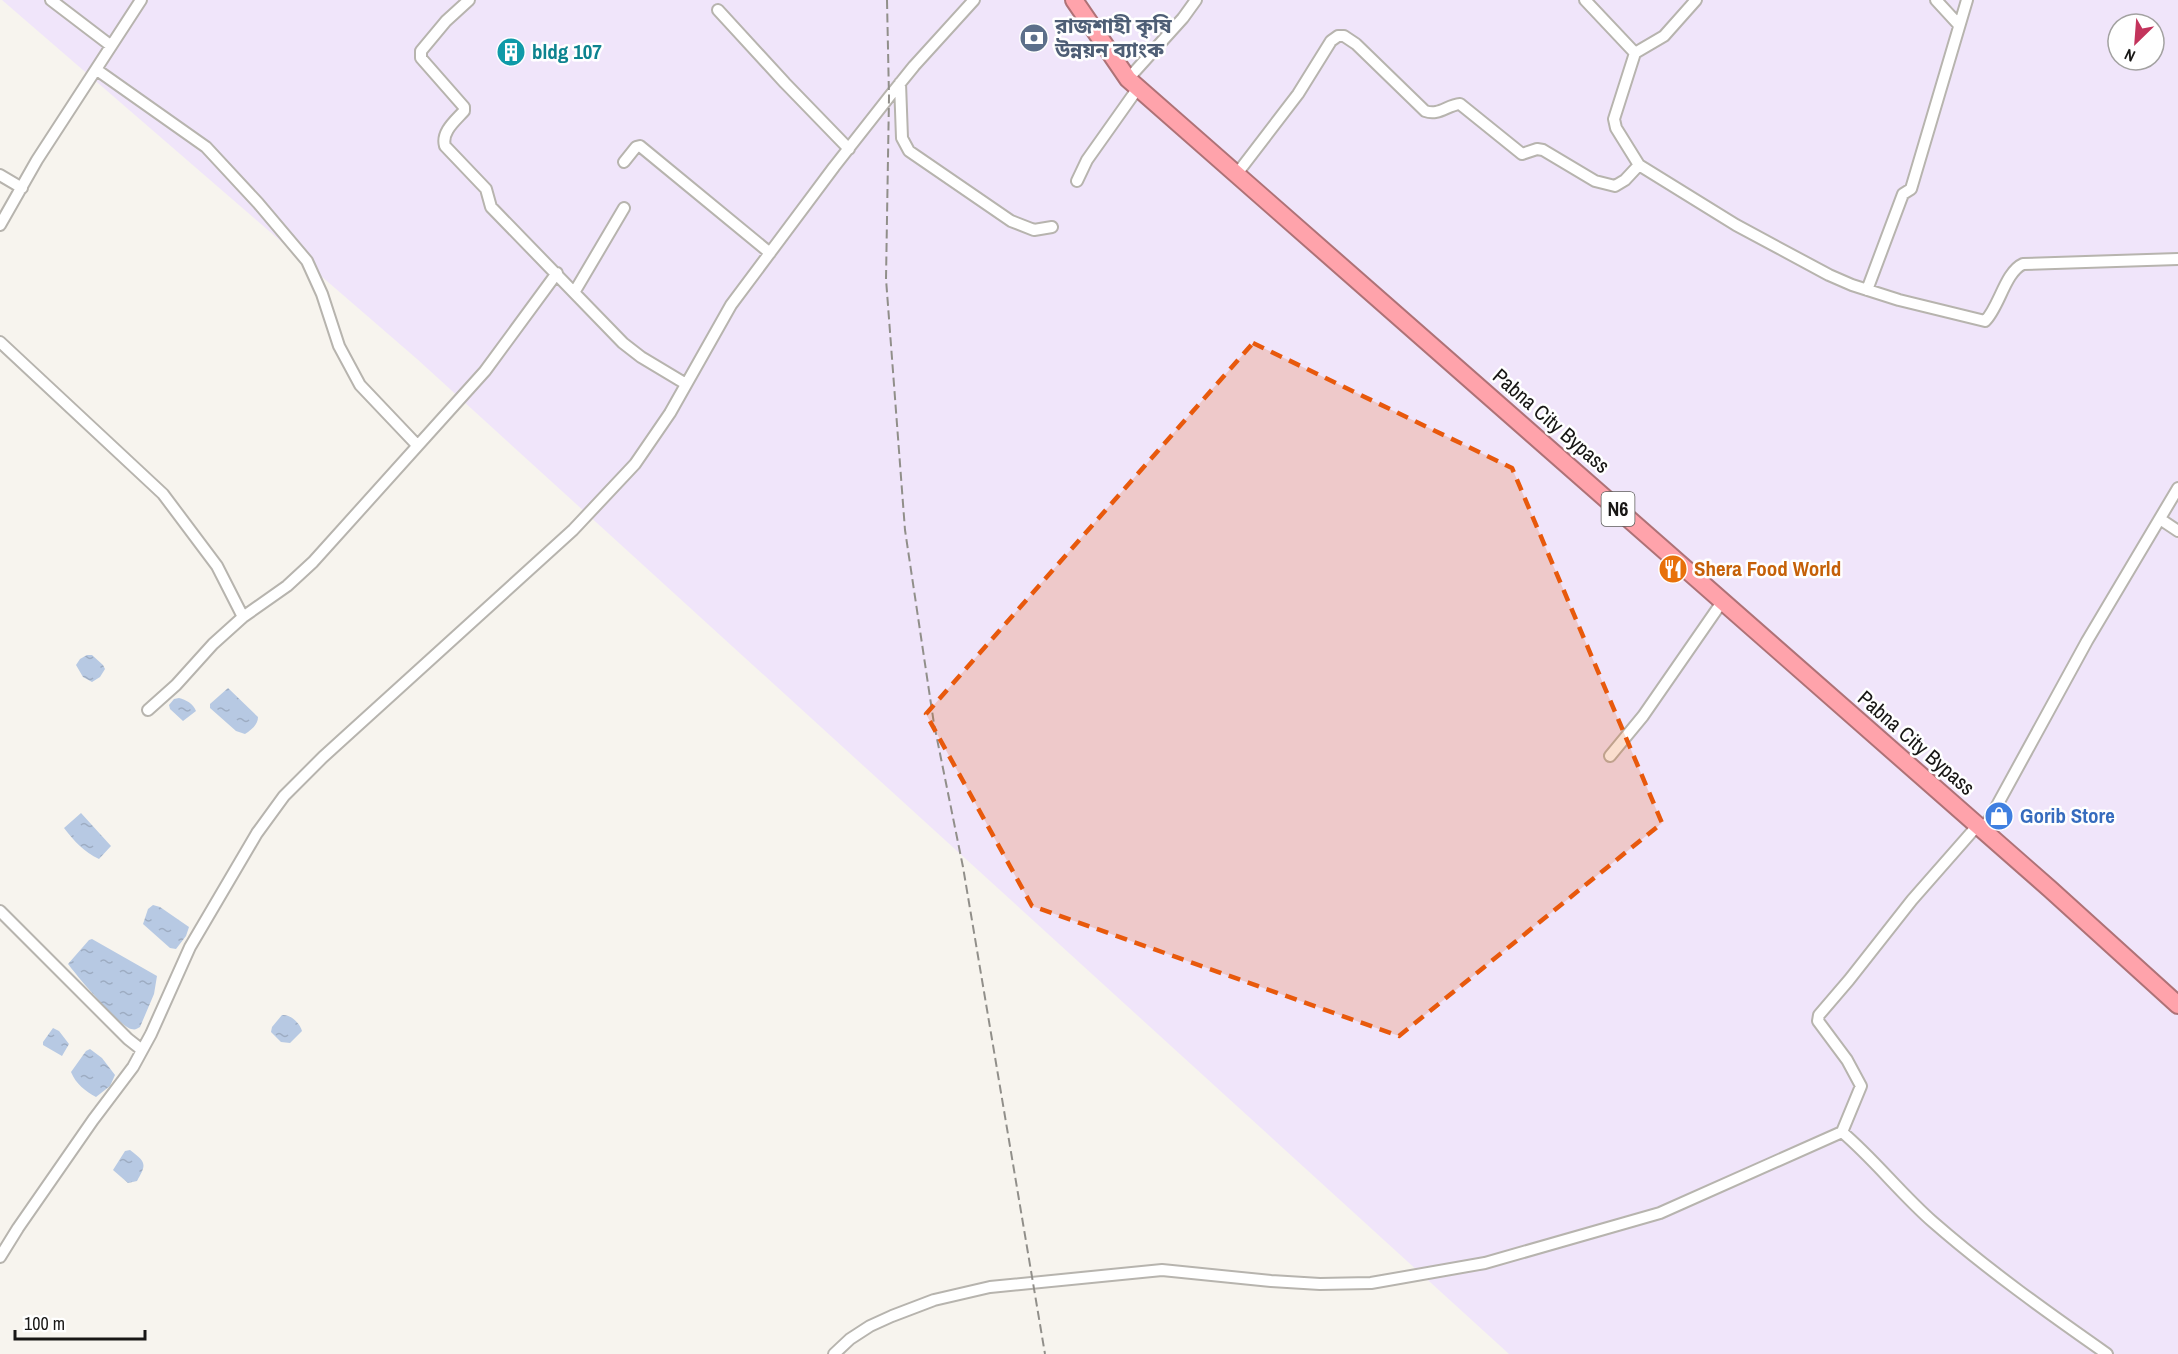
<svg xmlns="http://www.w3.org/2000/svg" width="2178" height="1354" font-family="'Archivo Narrow','Noto Sans Bengali',sans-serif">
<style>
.commercial{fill:#f0e5fa;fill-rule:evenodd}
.water{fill:url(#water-ripples)}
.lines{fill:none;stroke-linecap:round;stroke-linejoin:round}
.minor-casing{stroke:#b7b4ae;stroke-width:14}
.highway-casing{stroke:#ae7276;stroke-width:20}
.minor{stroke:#fff;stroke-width:10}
.highway{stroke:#ffa3ab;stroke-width:16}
.rail{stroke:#918f8a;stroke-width:2;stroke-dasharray:9 4.5;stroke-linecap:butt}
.marked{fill:#e8590c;fill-opacity:0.2;stroke:#e8590c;stroke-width:4.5;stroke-dasharray:12 8;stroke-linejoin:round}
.labels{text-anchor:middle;stroke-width:5;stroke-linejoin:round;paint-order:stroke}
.shield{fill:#fff;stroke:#5d5d5b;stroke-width:1.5}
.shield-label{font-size:20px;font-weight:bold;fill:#181715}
.service-label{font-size:21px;font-weight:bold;fill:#4e5e75;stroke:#fff;text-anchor:start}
.culture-label{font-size:21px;font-weight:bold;fill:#0d838f;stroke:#fff;text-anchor:start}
.street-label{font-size:21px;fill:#181715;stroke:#fff}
.food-label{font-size:21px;font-weight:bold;fill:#c56008;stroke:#fff;text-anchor:start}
.shop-label{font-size:21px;font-weight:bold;fill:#366cbe;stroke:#fff;text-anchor:start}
</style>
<defs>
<pattern id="water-ripples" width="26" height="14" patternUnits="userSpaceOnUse" patternTransform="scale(1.5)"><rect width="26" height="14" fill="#b7c9e3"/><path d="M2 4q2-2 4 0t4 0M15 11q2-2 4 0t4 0" fill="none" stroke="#9dacc2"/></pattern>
</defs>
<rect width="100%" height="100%" fill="#f7f4ee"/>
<!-- commercial -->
<path class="commercial" d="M2 0H2178V1354H1509L417 359ZM2118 24H2154V60H2118Z"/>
<!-- water -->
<path class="water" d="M87 655H92L103 665 105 669 100 677 92 682 83 677 76 665 80 659Z
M228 688 258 717C258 725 251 730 245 734L236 731 210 708V704Z
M179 698C186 700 193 703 196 711L183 721 170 709 169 705 174 699Z
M81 813 111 846 99 859C84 852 74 841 64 828Z
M153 905 160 907 189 927 186 936 176 949 170 948 143 924 148 909Z
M92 939 157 976 154 994 140 1027C136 1029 136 1030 131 1029 119 1026 77 976 68 964L89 940Z
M282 1015C290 1014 300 1023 302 1031L290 1043 281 1042 271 1032 272 1027Z
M53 1028 59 1031 69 1044 62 1056 43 1045V1042Z
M90 1049 102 1058 115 1075 110 1086 96 1097C85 1091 76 1084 71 1072L86 1051Z
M130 1150C146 1162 147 1164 137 1181L128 1183 113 1170 125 1151Z"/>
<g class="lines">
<!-- minor casing -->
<g class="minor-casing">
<path id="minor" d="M51 0 110 45
M469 0 446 21 421 51V58L464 107V111C455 121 441 132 445 146L486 189 491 207 623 343 641 357 686 384
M1585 0 1635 53
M1696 0 1664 36 1635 53 1614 119 1616 128 1639 165 1736 225 1829 275 1852 285 1899 300 1985 321C1999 308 2005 272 2023 264L2178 259
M1936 0 1959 25
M718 10 785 83 849 149
M97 70 206 147 258 203 307 261 322 294 339 346 360 385 417 445
M1128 79 1183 18 1196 0
M900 83 902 138 909 151 1011 221 1034 230 1052 227
M624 162 636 147 640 146 770 253
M0 175 22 188
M1236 175 1298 94 1331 41 1338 36H1344L1356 44 1425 111C1439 116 1447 105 1460 104L1522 154 1537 149 1543 150 1595 181 1615 186 1625 180 1639 165
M1077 181 1087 160 1138 88
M0 225 37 160 141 0
M1867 290 1903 194 1911 189 1967 0
M575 291 624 208
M0 342 163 494 217 566 243 617
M2160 519 2178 531
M148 710 176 685 213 644 243 617 287 586 313 562 485 371 557 273
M1610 756 1643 716 1722 602
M1983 831 2087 641 2178 488
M0 911 128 1039 142 1050
M1842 1132C1874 1159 1900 1193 1933 1222 1988 1270 2047 1312 2107 1354
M0 1257 18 1228 93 1120 133 1067 151 1034 190 947 257 833 284 796 323 757 573 530 635 464 670 413 731 305 834 167 889 97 914 66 974 0
M834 1354 850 1339 870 1326 892 1316 934 1300 990 1287 1162 1270 1271 1281 1320 1284 1371 1283 1485 1263 1660 1213 1842 1132 1861 1086 1847 1060 1818 1021 1819 1015 1849 980 1912 900 1977 826"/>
</g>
<!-- highway casing -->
<g class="highway-casing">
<path id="highway" d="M1074 0 1128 79 2050 889 2178 1005"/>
</g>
<!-- minor -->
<use href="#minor" class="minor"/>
<!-- highway -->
<use href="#highway" class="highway"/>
<!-- rail -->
<path class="rail" d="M887 0 889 97 886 279 905 530 934 724 963 867 1045 1354"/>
</g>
<!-- marked area -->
<path class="marked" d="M1253 343 1512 468 1662 823 1399 1036 1032 906 926 714Z"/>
<!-- icons -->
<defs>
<g id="bank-disc" transform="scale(1.5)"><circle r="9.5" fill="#5c6f8a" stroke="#fff"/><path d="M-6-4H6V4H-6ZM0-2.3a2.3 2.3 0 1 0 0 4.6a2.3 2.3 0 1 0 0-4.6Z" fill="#fff"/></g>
<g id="building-disc" transform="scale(1.5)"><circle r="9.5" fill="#0f9aa8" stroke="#fff"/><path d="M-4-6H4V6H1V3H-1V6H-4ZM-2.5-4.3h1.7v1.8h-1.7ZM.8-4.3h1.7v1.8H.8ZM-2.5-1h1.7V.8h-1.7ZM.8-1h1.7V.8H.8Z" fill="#fff"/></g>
<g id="restaurant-disc" transform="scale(1.5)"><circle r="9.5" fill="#e8710a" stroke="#fff"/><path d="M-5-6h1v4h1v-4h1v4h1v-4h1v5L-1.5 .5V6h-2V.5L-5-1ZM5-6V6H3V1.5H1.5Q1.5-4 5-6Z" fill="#fff"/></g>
<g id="shop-disc" transform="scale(1.5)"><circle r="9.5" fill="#3f7fe0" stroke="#fff"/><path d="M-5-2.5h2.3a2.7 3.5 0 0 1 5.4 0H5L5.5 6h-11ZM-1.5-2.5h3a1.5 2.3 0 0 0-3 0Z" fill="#fff"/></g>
</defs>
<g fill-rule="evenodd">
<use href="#bank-disc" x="1034" y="38"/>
<use href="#building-disc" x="511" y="52"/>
<use href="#restaurant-disc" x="1673" y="569"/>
<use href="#shop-disc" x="1999" y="816"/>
</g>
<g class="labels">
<!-- shield labels -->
<rect class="shield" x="1601.5" y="492" width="33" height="34" rx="4.5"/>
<g class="shield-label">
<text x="1618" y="516">N6</text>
</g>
<!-- service labels -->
<g class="service-label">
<text x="1055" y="33">রাজশাহী কৃষি<tspan x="1055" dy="24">উন্নয়ন ব্যাংক</tspan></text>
</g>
<!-- culture labels -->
<g class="culture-label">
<text x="532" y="59">bldg 107</text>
</g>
<!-- street labels -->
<g class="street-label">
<text transform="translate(1551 421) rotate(41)" y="7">Pabna City Bypass</text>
<text transform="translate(1916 743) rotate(41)" y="7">Pabna City Bypass</text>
</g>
<!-- food labels -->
<g class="food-label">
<text x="1694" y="576">Shera Food World</text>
</g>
<!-- shop labels -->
<g class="shop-label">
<text x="2020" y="823">Gorib Store</text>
</g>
</g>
<!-- north arrow -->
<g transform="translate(2136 42) rotate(205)"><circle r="28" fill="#ffffff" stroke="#a3a2a1" stroke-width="1.5"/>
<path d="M0-4.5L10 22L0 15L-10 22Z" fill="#c3345c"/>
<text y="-9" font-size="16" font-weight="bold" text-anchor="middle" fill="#181715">N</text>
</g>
<!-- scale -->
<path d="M15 1330v9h130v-9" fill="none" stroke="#181715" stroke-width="3"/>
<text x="24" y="1330" font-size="18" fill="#181715" stroke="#ffffff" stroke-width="4.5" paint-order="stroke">100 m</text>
</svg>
